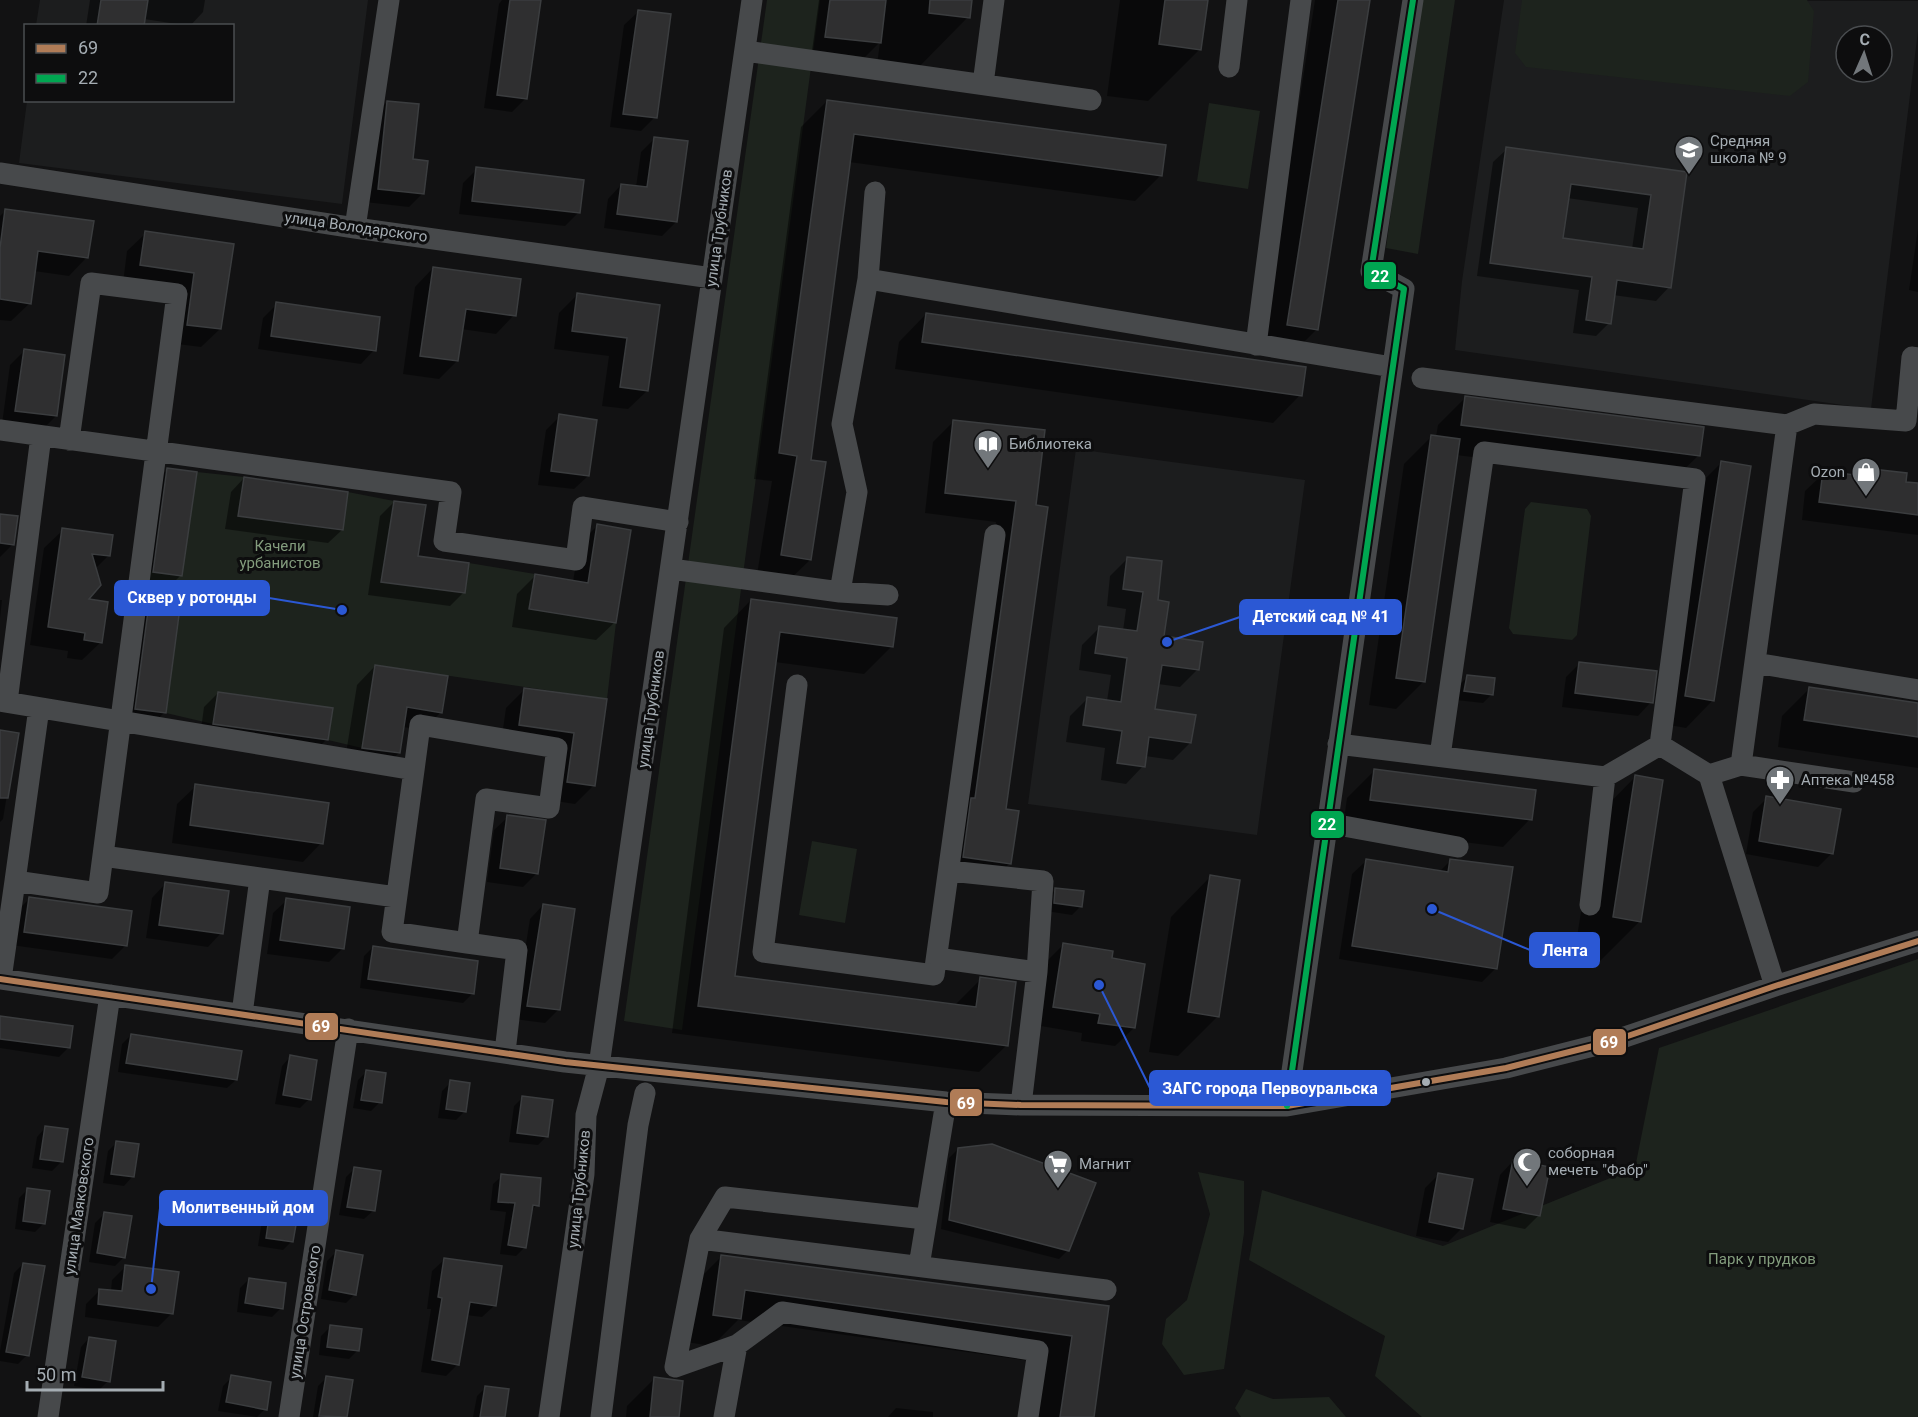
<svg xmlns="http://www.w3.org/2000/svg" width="1918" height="1417" font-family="Roboto,sans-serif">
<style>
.built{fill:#1c1d1e;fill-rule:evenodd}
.green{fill:#1d231d}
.shadow{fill:#0007;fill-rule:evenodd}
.building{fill:#2f2f30;stroke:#3b3d3f;stroke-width:1.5;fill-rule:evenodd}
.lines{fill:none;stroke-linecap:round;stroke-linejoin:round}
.minor{stroke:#47494b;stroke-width:21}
.bus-1-casing{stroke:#0d0d0e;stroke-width:10}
.bus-2-casing{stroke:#0d0d0e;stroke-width:10}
.bus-1{stroke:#b07c57;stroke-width:6}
.bus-2{stroke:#00a651;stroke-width:6}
.bus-dot{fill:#a5adb3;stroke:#0d0d0e;stroke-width:2}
.labels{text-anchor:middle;stroke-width:6;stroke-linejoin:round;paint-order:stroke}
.poi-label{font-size:15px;fill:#a5adb3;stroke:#0d0d0e;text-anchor:start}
.street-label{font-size:15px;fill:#a5adb3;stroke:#0d0d0e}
.park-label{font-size:15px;fill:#839c7d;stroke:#0d0d0e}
.leader{fill:none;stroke:#2b58d4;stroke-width:2}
.callout-dot{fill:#2b58d4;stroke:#0d0d0e;stroke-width:2}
.callout{fill:#2b58d4;stroke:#2b58d4;stroke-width:2}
.callout-label{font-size:16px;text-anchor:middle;font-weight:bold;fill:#fff}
.line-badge{stroke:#0d0d0e;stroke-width:2}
.badge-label{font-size:16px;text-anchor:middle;font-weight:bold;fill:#fff}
</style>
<rect width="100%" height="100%" fill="#121213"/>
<!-- built -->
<path class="built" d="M40 0H368L342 204 19 163 27 101 232 100V26L36 25Z
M1504 0 1918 1V31L1871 409 1455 350 1462 281ZM1846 36H1882V72H1846Z
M1076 449 1305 480 1257 835 1028 804Z"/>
<!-- green -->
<path class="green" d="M767 0H820L682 1030 624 1021Z
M1420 0H1455L1418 254 1386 248Z
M1522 0H1807L1814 11 1808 82 1790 96 1526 67 1515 53Z
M1209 103 1260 111 1248 189 1197 181Z
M197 472 244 477 239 516 343 530 348 492 394 501 381 582 464 593 469 563 535 574 530 609 616 623 607 699 375 665 362 748 328 740 332 708 218 692 213 724 166 713 179 616 147 611 149 571 182 575Z
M1531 502 1587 509 1591 516 1577 635 1572 640 1513 634 1509 628 1525 509Z
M812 841 857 849 845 923 799 915Z
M1918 959V1417H1422L1375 1376 1385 1336 1249 1260 1262 1190 1443 1246 1635 1168 1659 1048Z
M1198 1172 1244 1181V1233L1224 1369 1184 1375 1162 1344 1166 1319 1187 1300 1210 1214Z
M1246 1389 1273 1399 1329 1397 1346 1417H1241L1235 1408Z"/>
<!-- shadow -->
<path class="shadow" d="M90 0H205L203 12 190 26 144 19 143 26H86Z
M502 0H540L526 98 512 112 484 108 499 4Z
M819 0H970L968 17 916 70 877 65 880 42 865 57 812 51Z
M1120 0H1207L1200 49 1148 101 1107 96Z
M1315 0H1368L1317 329 1289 357 1261 352Z
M638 12 655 117 641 131 610 127 624 25Z
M827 101 1161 175 1135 201 849 162 809 461 810 560 784 585 756 581 772 481 754 479 801 127Z
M387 102 423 193 409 207 365 202 374 116Z
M655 138 676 222 662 236 604 228 608 199 621 185 636 187 641 152Z
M1507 149 1685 174 1669 287 1656 301 1613 295 1609 323 1596 336 1573 333 1579 290 1477 276 1493 162ZM1567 198 1638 208 1632 249 1561 239Z
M477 169 578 213 565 226 459 214 463 183Z
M6 210 87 257 69 276 34 271 30 303 11 321 0 320V216Z
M1918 229V292L1909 290Z
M146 233 232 245 220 329 201 347 169 343 177 291 123 283 127 251Z
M433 268 514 315 496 334 461 329 457 361 439 379 403 374 415 287Z
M577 295 659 306 647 391 628 409 602 406 609 356 554 349 559 313Z
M277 304 374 350 361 364 258 349 263 318Z
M926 314 1300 395 1273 423 895 369 899 342Z
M24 351 56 416 42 430 2 424 10 365Z
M1465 398 1699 455 1671 482 1456 455 1424 681 1396 709 1369 705 1404 464 1432 436 1436 437 1438 425Z
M560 416 588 476 574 489 538 485 546 430Z
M954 421 1043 432 1005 810 1010 863 989 884 943 878 956 815 996 522 925 513 933 442Z
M1721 463 1713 700 1686 728 1658 723 1694 490Z
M167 470 181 575 167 589 140 585 154 483Z
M1873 471 1904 483 1918 485V535L1802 520 1805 491 1824 473 1865 478Z
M244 478 342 530 328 543 225 529 231 492Z
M394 502 416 557 463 593 450 606 368 595 380 516Z
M0 515 13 544 0 557Z
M598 525 615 622 596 640 512 627 517 594 535 576 573 582 579 544Z
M63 530 109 555 95 569 86 600 101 642 82 660 67 658 68 651 30 645 44 548Z
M1128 558 1156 602 1162 637 1197 670 1180 687 1158 684 1154 710 1190 743 1173 760 1145 756 1143 766 1126 784 1101 780 1105 748 1066 742 1070 716 1088 698 1107 701 1111 675 1079 670 1082 645 1100 627 1123 631 1126 609 1107 606 1110 576Z
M0 600H2L0 618Z
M751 600 892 646 864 674 775 662 734 977 954 1006 981 979 1007 1045 979 1072 672 1033 724 628Z
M149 613 164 713 150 726 122 723 135 626Z
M1580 663 1651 702 1638 716 1562 707 1566 677Z
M375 666 441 712 423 730 403 727 399 753 380 771 344 766 357 685Z
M1468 676 1492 694 1483 703 1456 700 1459 685Z
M1810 688 1918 704V768L1778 747 1782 716Z
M524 690 605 701 594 785 575 804 549 800 556 751 501 743 506 708Z
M218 693 327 739 313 753 200 737 204 707Z
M0 731 17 734 3 819 0 822Z
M1374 771 1530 819 1503 847 1343 827 1347 798Z
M1635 777 1640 921 1600 961 1574 956 1596 817Z
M196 786 321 843 303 862 172 843 177 804Z
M1767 798 1832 853 1818 867 1746 854 1753 812Z
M508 817 537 873 523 887 487 882 494 830Z
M1451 860 1496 968 1482 982 1339 959 1352 874 1366 861 1439 872Z
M1210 877 1217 1017 1178 1056 1149 1052 1171 917Z
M165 884 221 933 208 947 146 938 152 898Z
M1056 889 1081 906 1072 915 1046 911 1047 898Z
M29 899 126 945 112 959 11 945 16 912Z
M287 900 342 949 329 962 267 954 273 913Z
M543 905 558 1010 545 1023 514 1019 530 919Z
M1063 945 1110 959 1134 1028 1115 1046 1081 1041 1082 1033 1035 1025 1045 963Z
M373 947 477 962 472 994 463 1003 360 988 364 956Z
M0 1017 68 1048 59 1057 0 1048Z
M131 1035 236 1080 227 1088 118 1072 122 1044Z
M290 1057 309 1099 300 1108 275 1104 282 1066Z
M367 1071 380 1102 371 1111 353 1108 358 1080Z
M451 1082 465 1111 456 1120 438 1118 442 1091Z
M523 1097 547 1136 538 1145 509 1142 514 1106Z
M45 1128 61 1162 52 1171 32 1168 37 1137Z
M117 1142 132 1177 124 1186 103 1183 108 1151Z
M958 1149 1068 1250 1059 1259 941 1229 949 1158Z
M1513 1161 1539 1215 1525 1229 1490 1222 1500 1175Z
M355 1168 373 1211 364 1219 339 1215 346 1177Z
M1439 1174 1462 1228 1448 1242 1416 1236 1425 1188Z
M502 1176 537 1205 530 1212 525 1247 516 1256 500 1254 506 1212 490 1210 493 1184Z
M28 1189 44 1223 35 1232 15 1229 19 1198Z
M273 1199 292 1241 283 1250 258 1246 264 1208Z
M104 1214 124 1257 115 1266 89 1262 95 1223Z
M336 1252 355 1294 346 1303 321 1299 327 1261Z
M722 1256 1107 1307 1092 1417H1037L1045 1363 738 1320 712 1346 686 1342 694 1284Z
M445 1259 495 1305 482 1317 466 1315 458 1364 446 1376 421 1372 431 1309H427L432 1271Z
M23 1264 27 1355 18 1364 0 1361V1351L14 1273Z
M126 1266 172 1313 158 1327 85 1317 86 1304 100 1290 111 1291 112 1280Z
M249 1279 281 1308 272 1317 237 1312 240 1288Z
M330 1327 358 1350 349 1359 319 1355 321 1336Z
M89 1338 108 1381 99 1390 74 1386 81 1347Z
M232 1377 265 1409 257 1417 218 1411 223 1386Z
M327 1377 352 1381 346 1417H313L318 1386Z
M655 1378 677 1417H626L627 1406Z
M486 1387 503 1417H473L477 1396Z
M896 1408 933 1412V1417H888Z"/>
<!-- building -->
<path class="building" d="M101 0H148L144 26H97Z
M510 0H541L527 99 497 95Z
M830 0H886L881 43 825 37Z
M930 0H972L970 18 929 13Z
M1165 0H1208L1201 50 1159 44Z
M1338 0H1370L1318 330 1287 325Z
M638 10 671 14 657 118 623 114Z
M827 100 1166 145 1162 176 854 134 811 460 826 462 811 560 781 555 797 456 779 453Z
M387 101 419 104 413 159 428 161 424 194 378 189Z
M654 137 688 141 677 222 617 214 621 184 647 187Z
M1506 147 1687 172 1671 288 1617 280 1611 324 1586 320 1592 277 1490 263ZM1571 184 1651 195 1643 249 1563 238Z
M476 167 584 180 580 213 472 201Z
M5 209 94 221 88 258 38 251 31 304 0 299V248Z
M145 231 234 244 221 329 187 325 194 273 140 265Z
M433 267 521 279 516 316 466 309 458 361 420 356Z
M577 293 660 305 648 391 620 387 627 338 572 331Z
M276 302 380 317 376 351 271 336Z
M926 313 1306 367 1302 396 922 342Z
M24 349 65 355 57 416 15 411Z
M1465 396 1704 427 1700 456 1461 425Z
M559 414 597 420 589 476 551 471Z
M953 420 1045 430 1036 505 1048 507 1006 809 1019 811 1011 864 963 857 971 798H975L1016 501 945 493Z
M1431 435 1460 439 1425 682 1396 678Z
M1721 461 1751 466 1714 701 1685 696Z
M167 468 197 472 182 576 153 572Z
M1872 469 1907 473 1906 482 1918 483V515L1819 502 1823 471 1871 477Z
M244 477 348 492 343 530 238 516Z
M394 501 426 505 418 556 469 563 465 593 381 582Z
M0 514 18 516 14 545 0 543Z
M597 524 631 530 616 623 529 609 535 574 588 583Z
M62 528 113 535 110 556 92 554 101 585 89 599 108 602 102 643 84 640 85 633 48 627Z
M1127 557 1162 561 1158 600 1169 602 1164 636 1203 642 1199 670 1162 665 1155 709 1196 715 1191 743 1149 737 1145 767 1117 763 1122 731 1083 725 1087 697 1121 702 1127 658 1095 653 1099 626 1137 631 1143 592 1123 589Z
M751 599 897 618 893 647 780 632 735 976 976 1007 980 977 1016 982 1008 1046 698 1006Z
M148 611 179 615 166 713 135 709Z
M1579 662 1657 671 1653 703 1575 693Z
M375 665 448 676 442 713 407 707 400 753 362 748Z
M1467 675 1495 678 1493 695 1464 691Z
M1809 687 1918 703V737L1804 720Z
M524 688 607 699 595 786 567 782 574 733 519 725Z
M218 692 333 708 328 740 213 724Z
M0 730 19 733 8 798H0Z
M1374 769 1536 790 1532 820 1370 800Z
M1635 775 1663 780 1641 922 1613 917Z
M195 784 329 803 323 844 190 825Z
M1766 796 1841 809 1833 854 1759 841Z
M507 815 546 820 538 874 500 868Z
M1366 859 1448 872 1450 859 1513 867 1497 969 1352 946Z
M1210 875 1240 880 1219 1017 1188 1012Z
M165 882 229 891 223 934 159 925Z
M1055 888 1084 891 1082 907 1054 903Z
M29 897 132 911 127 946 24 932Z
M286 898 350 907 344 949 280 940Z
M543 904 575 909 560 1010 527 1006Z
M1063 943 1113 951 1112 958 1145 964 1135 1028 1098 1023 1100 1014 1053 1007Z
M373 946 478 961 474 994 368 979Z
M0 1016 73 1026 70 1048 0 1039Z
M131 1034 242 1051 237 1080 126 1063Z
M290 1055 317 1060 311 1100 283 1095Z
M366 1070 386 1073 382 1103 361 1100Z
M450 1080 470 1083 466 1112 446 1109Z
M522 1096 553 1100 548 1137 517 1133Z
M45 1126 68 1129 63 1162 40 1159Z
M116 1141 139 1144 134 1177 111 1174Z
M992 1144 1096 1183 1069 1251 949 1220 958 1148Z
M1513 1160 1550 1167 1540 1216 1503 1209Z
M354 1167 381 1171 375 1211 347 1207Z
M1438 1173 1473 1179 1463 1229 1429 1222Z
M501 1174 541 1178 539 1206 533 1205 526 1248 508 1245 515 1203 498 1202Z
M27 1188 50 1191 45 1224 23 1221Z
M272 1197 300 1202 293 1242 266 1238Z
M104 1212 132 1216 125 1258 97 1253Z
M336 1250 363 1255 356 1295 329 1290Z
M721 1255 1109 1306 1094 1417H1060L1072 1336 745 1290 741 1319 713 1315Z
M444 1258 502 1266 496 1306 470 1302 459 1365 432 1360 442 1298 438 1297Z
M23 1263 45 1266 29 1356 6 1352Z
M125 1265 179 1272 173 1314 98 1304 99 1289 122 1291Z
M249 1278 286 1283 283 1309 245 1303Z
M330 1325 362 1329 359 1351 327 1347Z
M89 1337 116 1341 110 1382 82 1377Z
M231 1375 271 1382 267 1410 226 1402Z
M326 1376 353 1380 347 1417 319 1416Z
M654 1377 683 1381 679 1417H650Z
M485 1386 509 1389 505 1417H480Z"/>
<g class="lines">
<!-- minor -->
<path class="minor" d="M745 51 1091 100
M1229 67 1237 0
M983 84 994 0
M0 173 355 228 712 278
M355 228 389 0
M868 279 1392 367
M1256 345 1301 0
M1422 378 1787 425 1741 765 1709 775
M1787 425 1814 414 1906 421 1912 357 1918 358
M0 430 451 492 444 541 576 560 583 507 678 522
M671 569 840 592 888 595
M840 592 857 492 842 424 868 279 875 192
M1755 663 1918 690
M797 685 763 952 934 975 995 535
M0 701 414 770 420 725 557 748 549 808 486 799 467 943 517 950 505 1052
M7 702 41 436
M39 708 15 881 98 893 177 294 91 283 69 440
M1338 744 1605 777 1590 905
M1660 745 1709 775 1775 986
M1440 756 1484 452 1695 479 1660 745 1605 777
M1741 765 1854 782
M414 770 392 932 467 943
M1327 823 1458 847
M103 856 396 897
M950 871 1043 881 1037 972 1021 1105
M937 958 1037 972
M0 979 565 1062 946 1102 1021 1105 1287 1106 1506 1068 1613 1041 1775 986 1918 941
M1 979 15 881
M242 1014 260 878
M1287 1106 1404 289 1371 271 1413 0
M925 1219 725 1197 700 1239 675 1367 737 1345 782 1312 1038 1351 1028 1417
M700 1239 1106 1290
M919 1266 946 1102
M48 1417 110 995
M289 1417 348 1029
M549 1417 584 1174 586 1115 599 1066 752 0
M601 1417 638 1125 645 1093
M724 1417 737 1345"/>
<!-- bus-1 casing -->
<g class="bus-1-casing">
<path id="bus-1" d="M0 979 565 1062 946 1102 1021 1105 1287 1106 1506 1068 1613 1041 1775 986 1918 941"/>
</g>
<!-- bus-2 casing -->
<g class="bus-2-casing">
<path id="bus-2" d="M1287 1106 1404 289 1371 271 1413 0"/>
</g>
<!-- bus-1 -->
<use href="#bus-1" class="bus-1"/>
<!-- bus-2 -->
<use href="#bus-2" class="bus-2"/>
</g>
<!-- icons -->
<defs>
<g id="school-pin" transform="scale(1.5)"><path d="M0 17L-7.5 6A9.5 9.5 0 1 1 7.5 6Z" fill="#72777b" stroke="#0d0d0e"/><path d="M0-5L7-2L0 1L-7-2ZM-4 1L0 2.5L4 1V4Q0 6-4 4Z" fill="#fff"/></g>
<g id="library-pin" transform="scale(1.5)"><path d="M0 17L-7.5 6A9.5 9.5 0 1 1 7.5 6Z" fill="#72777b" stroke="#0d0d0e"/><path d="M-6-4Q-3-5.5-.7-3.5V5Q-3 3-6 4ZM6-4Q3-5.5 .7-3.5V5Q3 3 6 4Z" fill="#fff"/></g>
<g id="shop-pin" transform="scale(1.5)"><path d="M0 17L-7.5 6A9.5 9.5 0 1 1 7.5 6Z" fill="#72777b" stroke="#0d0d0e"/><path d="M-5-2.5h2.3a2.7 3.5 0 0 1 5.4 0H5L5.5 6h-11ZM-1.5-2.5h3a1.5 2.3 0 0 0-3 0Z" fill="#fff"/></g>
<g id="pharmacy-pin" transform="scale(1.5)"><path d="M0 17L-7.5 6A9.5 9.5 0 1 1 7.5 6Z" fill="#72777b" stroke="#0d0d0e"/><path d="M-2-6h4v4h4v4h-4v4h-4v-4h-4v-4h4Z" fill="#fff"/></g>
<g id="mosque-pin" transform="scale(1.5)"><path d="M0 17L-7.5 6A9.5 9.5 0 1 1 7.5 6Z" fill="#72777b" stroke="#0d0d0e"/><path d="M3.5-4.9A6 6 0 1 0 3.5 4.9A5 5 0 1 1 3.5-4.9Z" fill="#fff"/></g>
<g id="supermarket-pin" transform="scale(1.5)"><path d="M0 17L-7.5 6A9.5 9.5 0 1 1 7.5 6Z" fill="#72777b" stroke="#0d0d0e"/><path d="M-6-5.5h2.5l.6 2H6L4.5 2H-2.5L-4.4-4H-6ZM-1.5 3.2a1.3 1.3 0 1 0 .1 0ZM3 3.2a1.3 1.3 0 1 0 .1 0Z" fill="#fff"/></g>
</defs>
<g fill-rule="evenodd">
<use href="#school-pin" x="1689" y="150"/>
<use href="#library-pin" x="988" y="444"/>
<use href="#shop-pin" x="1866" y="472"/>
<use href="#pharmacy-pin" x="1780" y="780"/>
<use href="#mosque-pin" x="1527" y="1162"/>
<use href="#supermarket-pin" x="1058" y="1164"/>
</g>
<!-- markers -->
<circle class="bus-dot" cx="1426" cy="1082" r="5"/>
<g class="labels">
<!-- poi labels -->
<g class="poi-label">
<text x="1710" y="146">Средняя<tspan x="1710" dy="17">школа № 9</tspan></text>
<text x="1009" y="449">Библиотека</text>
<text x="1845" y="477" text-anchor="end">Ozon</text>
<text x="1801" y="785">Аптека №458</text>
<text x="1548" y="1158">соборная<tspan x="1548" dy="17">мечеть "Фабр"</tspan></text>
<text x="1079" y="1169">Магнит</text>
</g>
<!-- street labels -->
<g class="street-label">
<text transform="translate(356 227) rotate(8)" y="5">улица Володарского</text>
<text transform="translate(719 228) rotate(-82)" y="5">улица Трубников</text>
<text transform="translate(651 709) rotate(-82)" y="5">улица Трубников</text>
<text transform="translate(579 1189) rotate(-84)" y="5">улица Трубников</text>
<text transform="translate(79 1206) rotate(-82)" y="5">улица Маяковского</text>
<text transform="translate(305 1312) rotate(-81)" y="5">улица Островского</text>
</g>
<!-- park labels -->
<g class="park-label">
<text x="280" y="551">Качели<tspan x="280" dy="17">урбанистов</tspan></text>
<text x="1762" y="1264">Парк у прудков</text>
</g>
</g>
<!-- callouts -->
<path class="leader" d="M342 610L269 598M1167 642L1240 617M1432 909L1530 950M1099 985L1150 1088M151 1289L160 1208"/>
<g class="callout-dot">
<circle cx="342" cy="610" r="6"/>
<circle cx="1167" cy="642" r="6"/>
<circle cx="1432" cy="909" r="6"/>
<circle cx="1099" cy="985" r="6"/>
<circle cx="151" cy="1289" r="6"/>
</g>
<g class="callout">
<rect x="115" y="581" width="154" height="34" rx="6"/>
<rect x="1240" y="600" width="161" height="34" rx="6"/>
<rect x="1530" y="933" width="69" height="34" rx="6"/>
<rect x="1150" y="1071" width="240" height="34" rx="6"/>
<rect x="160" y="1191" width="167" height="34" rx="6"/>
</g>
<g class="callout-label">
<text x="192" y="603">Сквер у ротонды</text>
<text x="1321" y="622">Детский сад № 41</text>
<text x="1565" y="956">Лента</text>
<text x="1270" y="1094">ЗАГС города Первоуральска</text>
<text x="243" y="1213">Молитвенный дом</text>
</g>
<g class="line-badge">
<rect x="1363" y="261" width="34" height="29" rx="6" fill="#00a651"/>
<rect x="1310" y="810" width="35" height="29" rx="6" fill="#00a651"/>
<rect x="304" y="1012" width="35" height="29" rx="6" fill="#b07c57"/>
<rect x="1592" y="1028" width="35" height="28" rx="6" fill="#b07c57"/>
<rect x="949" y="1088" width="34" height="29" rx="6" fill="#b07c57"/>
</g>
<g class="badge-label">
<text x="1380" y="282">22</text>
<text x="1327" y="830">22</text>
<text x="321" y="1032">69</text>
<text x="1609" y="1048">69</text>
<text x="966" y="1109">69</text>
</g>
<!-- legend -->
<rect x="24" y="24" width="210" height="78" fill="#0d0d0e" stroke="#4a4d50" stroke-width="1.5"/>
<rect x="36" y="44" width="30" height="9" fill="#b07c57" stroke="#4a4d50" stroke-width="1.5"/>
<text x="78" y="54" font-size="18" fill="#a5adb3">69</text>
<rect x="36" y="74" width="30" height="9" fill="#00a651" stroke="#4a4d50" stroke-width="1.5"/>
<text x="78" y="84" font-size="18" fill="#a5adb3">22</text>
<!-- north arrow -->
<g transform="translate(1864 54) rotate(3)"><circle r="28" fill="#0d0d0e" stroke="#4a4d50" stroke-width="1.5"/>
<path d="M0-4.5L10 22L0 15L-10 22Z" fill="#72777b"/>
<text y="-9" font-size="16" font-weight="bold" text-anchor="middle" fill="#a5adb3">С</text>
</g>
<!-- scale -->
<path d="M27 1381v9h136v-9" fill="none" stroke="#a5adb3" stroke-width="3"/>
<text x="36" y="1381" font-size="18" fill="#a5adb3" stroke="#0d0d0e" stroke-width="4.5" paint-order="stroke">50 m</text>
</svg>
